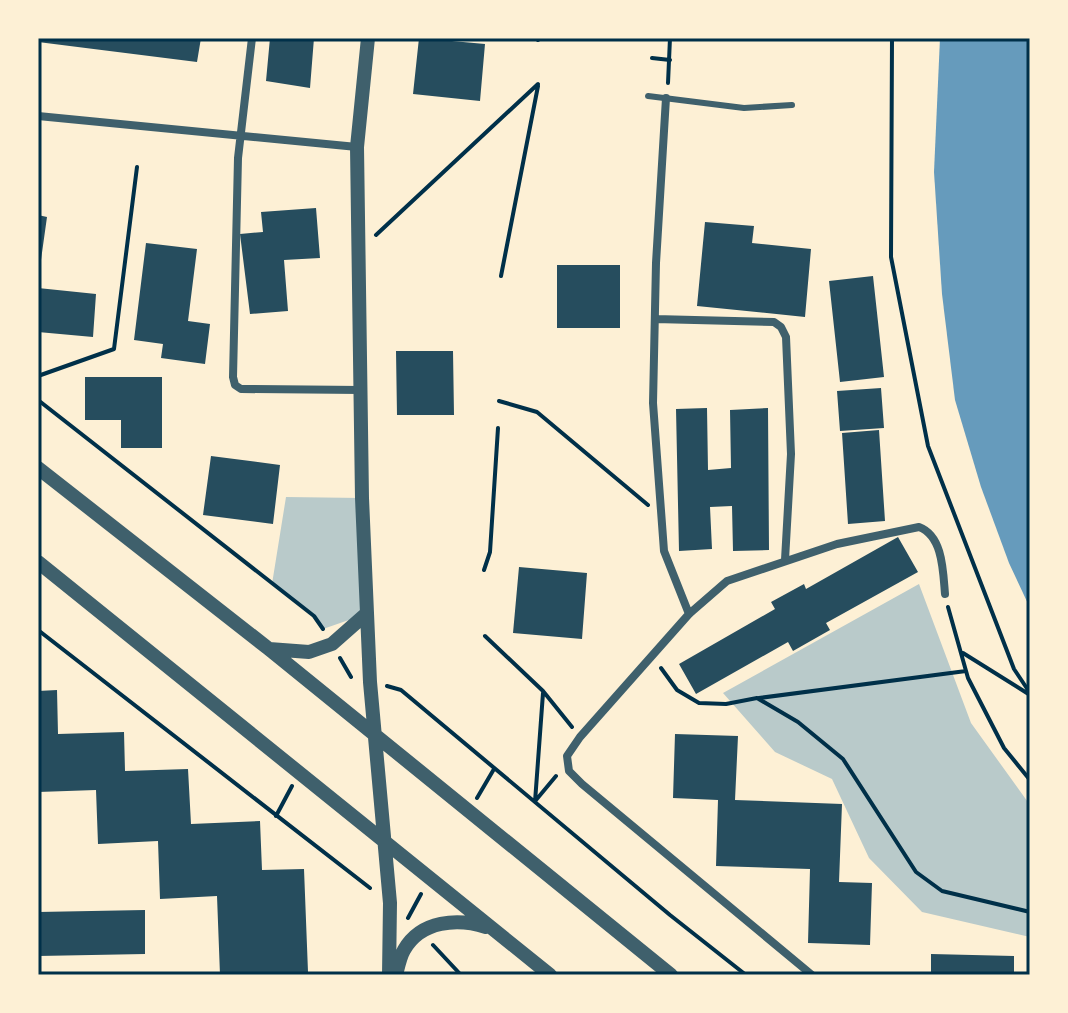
<svg xmlns="http://www.w3.org/2000/svg" width="1068" height="1013" font-family="Roboto,sans-serif">
<style>
.green{fill:#b9caca}
.water{fill:#669bbc}
.building{fill:#264d5e}
.lines{fill:none;stroke-linecap:round;stroke-linejoin:round}
.path{stroke:#003049;stroke-width:4}
.service{stroke:#3f606c;stroke-width:6}
.minor{stroke:#3f606c;stroke-width:8}
.tertiary{stroke:#3f606c;stroke-width:14}
.neatline{fill:none;stroke:#003049;stroke-width:3}
</style>
<rect width="100%" height="100%" fill="#fdf0d5"/>
<!-- green -->
<path class="green" d="M286 497 362 498 366 614 323 629 314 616 272 584Z
M919 584 971 723 1030 805V937L922 912 869 858 832 779 775 752 723 693Z"/>
<!-- water -->
<path class="water" d="M940 38H1030V608L1009 563 981 487 955 400 942 294 934 172Z"/>
<!-- building -->
<path class="building" d="M38 38H201L197 62 38 42Z
M270 38H314L310 88 266 81Z
M419 38 485 44 480 101 413 94Z
M316 208 320 258 284 260 288 311 250 314 240 234 263 232 261 212Z
M38 215 47 217 40 267H38Z
M705 222 754 226 752 243 811 249 805 317 697 306Z
M146 243 197 249 188 321 210 324 205 364 161 358 163 344 134 340Z
M557 265H620V328H557Z
M873 276 884 377 840 382 829 281Z
M38 288 96 294 93 337 38 332Z
M396 351H453L454 415H397Z
M85 377H162V448H121V420H85Z
M881 388 884 428 840 431 837 391Z
M707 408 708 470 731 468 730 410 768 408 769 550 733 551 732 506 710 507 712 549 679 551 676 409Z
M879 430 885 521 848 524 842 433Z
M211 456 280 465 273 524 203 515Z
M898 537 918 572 826 623 830 630 793 651 788 642 696 694 679 664 775 609 771 602 804 584 806 589Z
M519 567 587 573 582 639 513 633Z
M57 690 58 734 124 732 125 771 188 769 191 824 260 821 262 870 304 869 308 972 220 975 217 896 160 899 158 841 98 844 96 790 38 792V691Z
M675 734 738 736 735 800 842 804 839 882 872 883 870 945 808 943 810 869 716 866 718 800 673 798Z
M145 910V954L38 956V912Z
M931 954 1014 956V975H931Z"/>
<g class="lines">
<!-- path -->
<path class="path" d="M537 38 538 40
M892 38 891 257 928 446 1014 669 1030 693
M652 58 670 60
M668 83 670 38
M376 235 538 84
M501 276 538 86
M38 376 114 349 137 167
M38 400 314 616 323 629
M499 401 537 412 648 505
M484 570 490 552 498 428
M948 607 968 678 1004 748 1030 780
M38 630 370 888
M485 636 543 691 572 727
M963 653 1030 695
M340 658 351 677
M661 668 677 690 699 703 726 704 757 698 798 722 843 759 916 872 942 891 1030 912
M387 686 401 690 670 915 746 975
M759 698 966 671
M477 798 494 769
M536 800 556 776
M535 802 543 693
M276 816 292 786
M408 918 421 894
M433 945 461 975"/>
<!-- service -->
<path class="service" d="M648 96 744 108 792 105"/>
<!-- minor -->
<path class="minor" d="M252 38 238 158 233 377 235 385 241 389 361 390
M666 98 656 263 653 403 664 551 689 614
M38 116 357 147
M655 319 774 322 781 327 786 337 791 454 785 560
M812 975 582 784 569 771 567 756 580 737 689 614 727 581 837 544 919 527C943 536 943 571 945 594"/>
<!-- tertiary -->
<path class="tertiary" d="M368 38 357 147 362 498 370 682 390 903 389 975
M38 468 269 649 671 975
M38 562 550 975
M269 649 309 652 332 644 366 614
M396 975C398 967 400 957 404 950 421 920 458 918 486 927"/>
</g>
<!-- border -->
<rect width="1068" height="1013" fill="none" stroke="#fdf0d5" stroke-width="80"/>
<rect x="40" y="40" width="988" height="933" class="neatline"/>
</svg>
